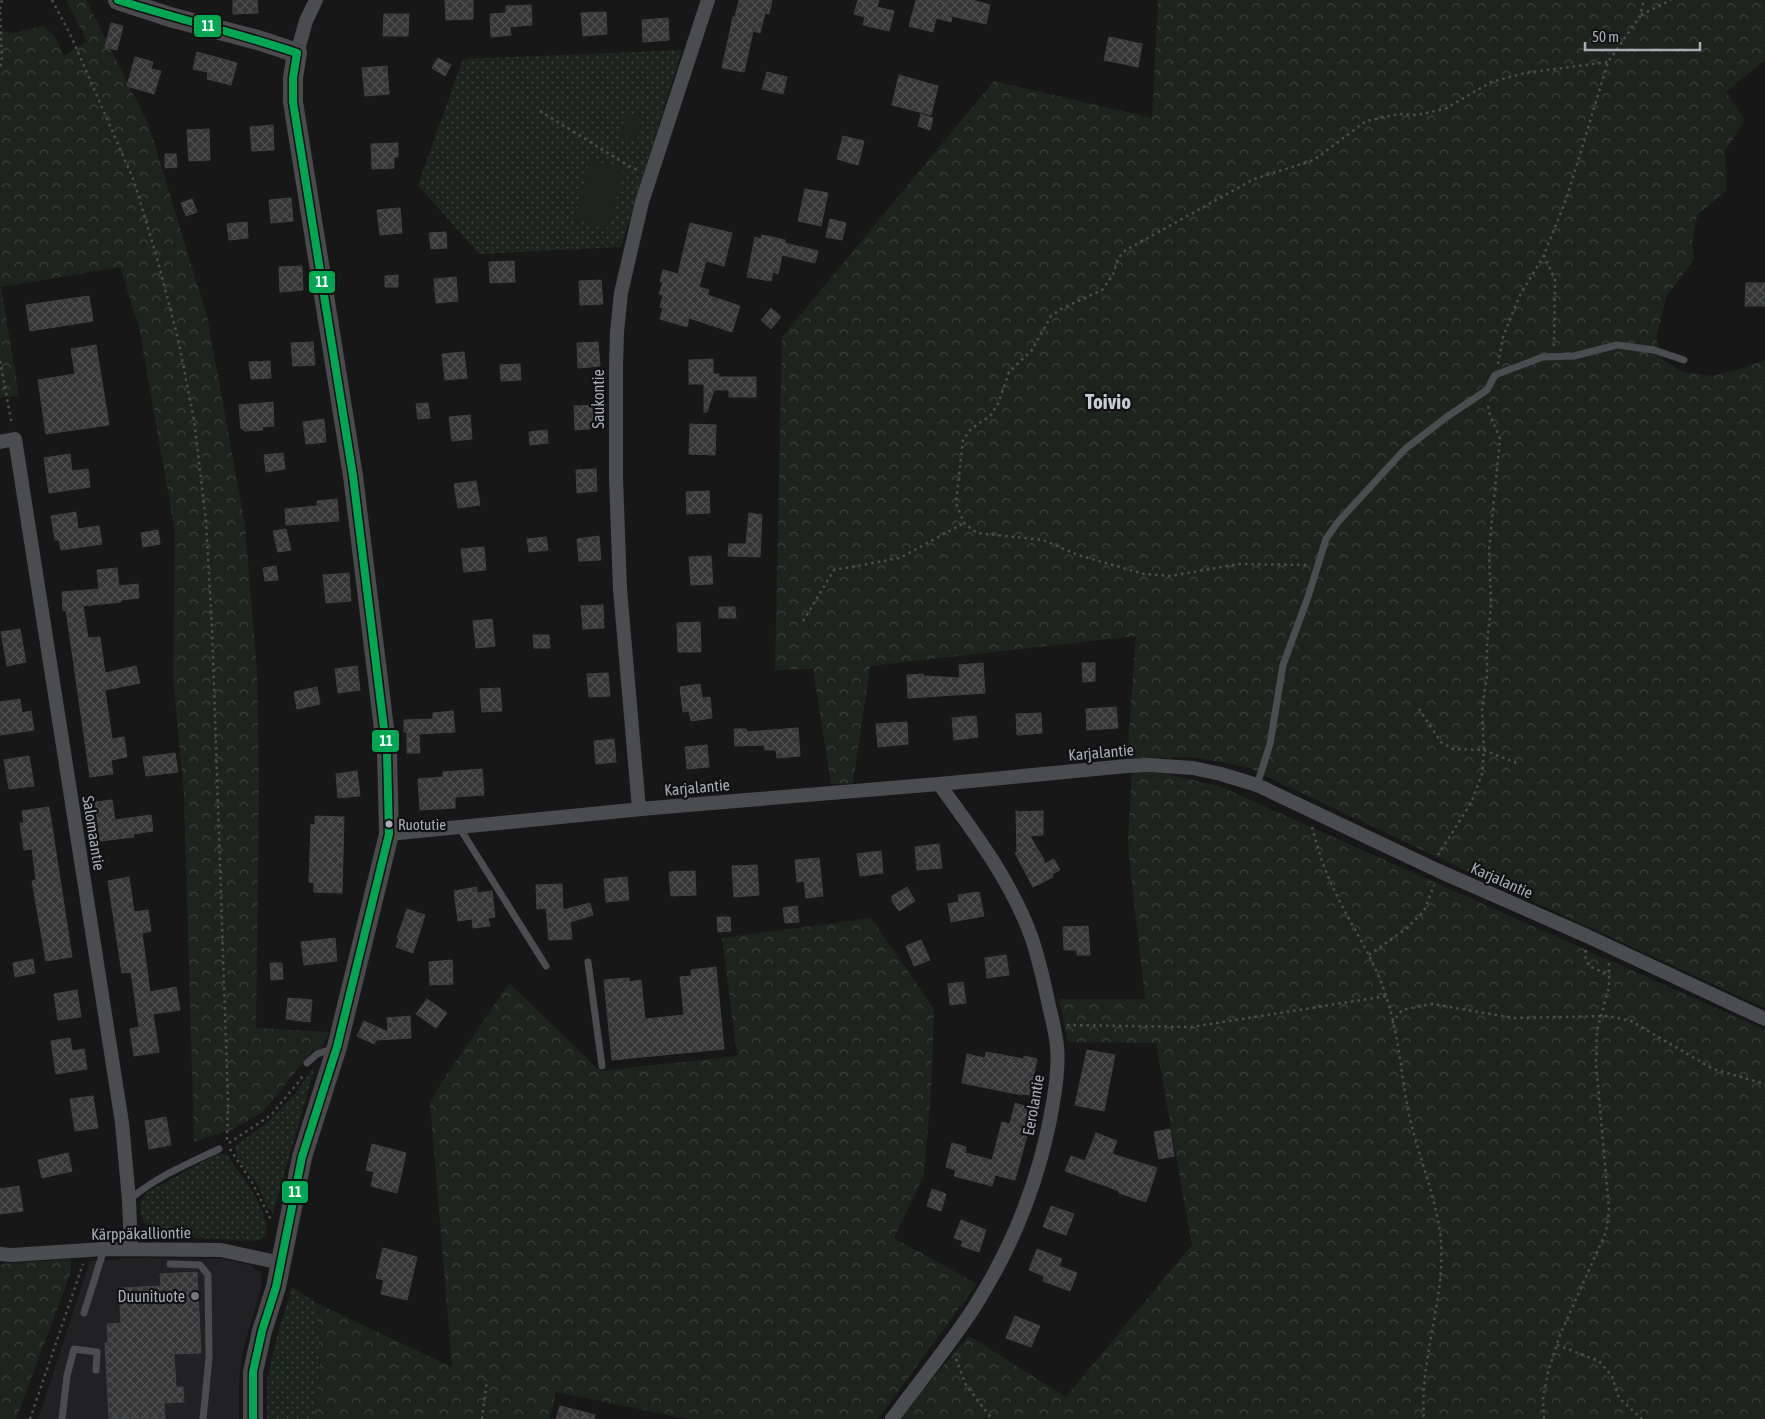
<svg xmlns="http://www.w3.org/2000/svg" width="1765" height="1419" font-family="'Asap Condensed',sans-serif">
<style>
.built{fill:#212123}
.green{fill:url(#green-dots)}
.forest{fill:url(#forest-crowns)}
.pitch{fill:#1d241e}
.building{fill:url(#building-cross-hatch);stroke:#3f4043}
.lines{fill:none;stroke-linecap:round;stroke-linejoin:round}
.path{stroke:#4d4e52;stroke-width:2.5;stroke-dasharray:2.5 4;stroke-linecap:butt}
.lane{stroke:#4b4c50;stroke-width:7}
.street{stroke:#4b4c50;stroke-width:14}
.secondary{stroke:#4a4a4e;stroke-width:20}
.bus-1-casing{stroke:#111113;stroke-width:11}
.bus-1{stroke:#00a651;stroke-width:8}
.bus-dot{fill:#a8adb8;stroke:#111113;stroke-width:2}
.poi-dot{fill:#757880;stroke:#111113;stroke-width:2}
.labels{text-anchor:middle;stroke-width:4.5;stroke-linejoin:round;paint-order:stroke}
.bus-label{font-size:15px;fill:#a8adb8;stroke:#111113;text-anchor:start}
.street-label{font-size:16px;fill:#a8adb8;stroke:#111113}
.poi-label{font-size:16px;fill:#a8adb8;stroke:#111113;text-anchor:end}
.district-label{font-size:21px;font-weight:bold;fill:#c9ccd4;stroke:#111113}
.line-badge{stroke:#111113;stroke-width:2}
.badge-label{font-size:14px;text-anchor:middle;font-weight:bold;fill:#fff}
</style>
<defs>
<pattern id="green-dots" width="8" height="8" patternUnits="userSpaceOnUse" patternTransform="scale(1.25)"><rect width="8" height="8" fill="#1d241e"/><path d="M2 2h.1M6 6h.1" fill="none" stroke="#3b413d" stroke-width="1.8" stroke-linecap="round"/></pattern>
<pattern id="forest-crowns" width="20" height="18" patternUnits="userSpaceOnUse" patternTransform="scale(1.25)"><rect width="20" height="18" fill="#1d241e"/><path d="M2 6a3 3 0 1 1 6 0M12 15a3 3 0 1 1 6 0" fill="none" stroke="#3b413d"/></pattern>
<pattern id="building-cross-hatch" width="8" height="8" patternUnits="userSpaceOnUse" patternTransform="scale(1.25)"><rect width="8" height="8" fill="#353536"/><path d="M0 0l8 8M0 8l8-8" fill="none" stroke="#4f5051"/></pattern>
</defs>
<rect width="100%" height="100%" fill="#171717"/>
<!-- built -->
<path class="built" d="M132 1258 222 1259 251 1265 261 1274V1287L243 1351 239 1380V1419H38L90 1261Z"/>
<!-- green -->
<path class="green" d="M682 50 621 247 479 254 418 185 463 59Z
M313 1068 314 1070 273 1213C265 1206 263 1195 258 1186 249 1172 236 1163 235 1146L267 1123 295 1094Z
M217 1154H222L228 1156C244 1181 266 1204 267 1234L260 1240 249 1241 156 1235C141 1223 134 1207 147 1192Z
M292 1287 316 1303 320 1367 313 1419H267V1380L276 1340Z"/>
<!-- forest -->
<path class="forest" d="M66 0H86L149 126 207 316 245 525 257 673 259 786 256 1028 329 1032 322 1048 312 1051 263 1112 233 1129 194 1142 184 795 173 677 175 532 139 327 120 267 1 287 19 396 0 398V31L14 33 43 26 55 36 64 56 87 41Z
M1158 0H1765V60L1726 92 1745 120 1725 151 1727 190 1697 215 1692 243 1694 259 1666 297 1656 339 1663 360 1683 372 1712 376 1743 368 1765 360V1008L1443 860 1247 767 1193 757 1127 758 1136 636 870 666 853 783 831 784 813 669 775 670 782 337 994 81 1152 118Z
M1132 772 1166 774 1219 786 1765 1030V1419H905L900 1416 969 1336 1066 1397 1192 1245 1156 1043 1068 1042 1059 999H1145L1129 857 1128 839Z
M871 918 934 1009 931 1091 924 1175 894 1238 977 1284 878 1419H688L556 1392 550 1419H313L320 1367 316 1303 452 1367 430 1103 442 1082 509 983 600 1071 737 1056 722 938Z
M71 1259V1272L16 1419H0V1264Z"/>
<!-- pitch -->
<path class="pitch" d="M626 113 643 117 637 140 620 136Z
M590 160 624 168 609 228 575 220Z"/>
<!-- building -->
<path class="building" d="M233 0H257L258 13 233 14Z
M445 0H473V19L446 20Z
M739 0H772L769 14 765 13 760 33 753 31 744 72 722 68 733 17H735Z
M858 0H879L877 7 894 11 889 31 863 25 865 17 854 14Z
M916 0H972L990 5 986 24 952 16 951 22 936 18 933 32 909 26Z
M531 5 532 25 510 27 511 35 491 37 490 14 506 13V6Z
M606 12 607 34 583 36 581 13Z
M384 14H409L408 36H383Z
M668 18 669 40 643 42 642 20Z
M111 23 123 26 117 50 105 47Z
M1109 37 1142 44 1138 67 1104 60Z
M197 52 237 63 231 85 207 79 208 72 193 69Z
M135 57 153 62 151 69 161 71 154 94 127 86Z
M438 58 451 65 445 76 432 68Z
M387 66 389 94 365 96 362 68Z
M767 72 787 77 783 94 762 89Z
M899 75 938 86 931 115 892 105Z
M921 114 933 118 930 130 918 126Z
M273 125 274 150 252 151 250 127Z
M209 129 210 160 189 161 187 130Z
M843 136 864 141 858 165 837 159Z
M398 143V157H394V168L372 169 371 144Z
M165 154H176L177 167 165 168Z
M805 189 828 193 821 226 798 221Z
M291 198 293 221 271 223 269 200Z
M192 199 197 212 186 216 181 203Z
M400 208 402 233 380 235 377 210Z
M830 219 846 223 842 240 826 237Z
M247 222 248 238 229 240 227 224Z
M690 223 732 233 724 266 706 261 699 287 709 290 707 295 740 306 732 332 689 318 687 327 660 319 663 308 660 307 663 295 659 294 663 282H660L663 270 678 274Z
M446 232 447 248 431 249 429 233Z
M762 235 785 240V243L818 251 815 263 782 255 778 274 773 272 771 281 747 277 755 237 761 239Z
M514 261 515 282 490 283 489 262Z
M302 266 303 290 280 292 279 267Z
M398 275V287H385V276Z
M456 277 458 301 436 303 434 279Z
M601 280 603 304 580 305 579 281Z
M1746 283H1765V306H1745Z
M89 296 93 321 30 331 26 305Z
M771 308 781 317 771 329 761 320Z
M313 342 315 365 293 366 291 343Z
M598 342 600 366 578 368 577 343Z
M96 345 109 425 46 434 38 380 75 374 71 349Z
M464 352 467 378 445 380 442 354Z
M713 359V374H719L718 377H756V397H729V390H714L707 412H704V384H689V360Z
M270 361 271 378 251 379 249 362Z
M520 364 521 380 501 381 500 365Z
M273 402 274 426 262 427 263 430 244 431 243 428 241 429 239 405Z
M428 403 430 418 418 419 416 404Z
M597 405 599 428 575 430 574 406Z
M470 415 472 439 452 441 449 417Z
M324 419 326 442 306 444 303 422Z
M690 424 716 425 715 455 689 454Z
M547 430 548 443 530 445 529 432Z
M283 453 285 469 266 472 264 455Z
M70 454 72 471 88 469 90 487 49 493 44 458Z
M596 469 597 491 577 493 576 470Z
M476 481 480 505 458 508 454 484Z
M709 491 710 513 687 514 686 492Z
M337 499 339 521 286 525 285 509 317 506V501Z
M76 512 78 529 99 526 102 544 61 550 59 540H55L51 516Z
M749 513 762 515 760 557 728 556 729 544H746Z
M286 529 291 550 278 552 273 531Z
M158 530 160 544 143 547 141 533Z
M599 536 601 560 579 561 577 539Z
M546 537 548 550 529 552 527 539Z
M484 547 486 570 464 572 461 549Z
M711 556 713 584 691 585 689 557Z
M276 566 278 580 265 581 263 568Z
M117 568 119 586 138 584 139 598 121 600V602L83 606 88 638 100 637 105 673 136 666 140 683 105 690 112 739 124 737 127 757 111 760 113 774 90 777 66 610 63 611 62 592 99 589 97 570Z
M349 573 351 601 326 603 323 575Z
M603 605 604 628 583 629 581 606Z
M719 607H735L736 618H719Z
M492 619 495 646 476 648 473 621Z
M700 622 701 652H678L677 623Z
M20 629 26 662 7 666 1 632Z
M533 635H549L550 648H534Z
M983 663 985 693 908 698 907 675 923 674V676L960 678 959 665Z
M1082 663H1095V681L1083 682Z
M357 666 360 690 338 693 335 669Z
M608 673 610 696 589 697 587 674Z
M700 684 702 698 710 697 712 718 691 721 689 711 683 712 680 687Z
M317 687 320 704 297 709 294 692Z
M500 688 502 711 482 712 480 689Z
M20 699 22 713 31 711 34 730 0 735V702Z
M1116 707 1118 728 1087 730 1086 709Z
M453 711 455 732 419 734 420 753H407V732H404V720L433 719V713Z
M1041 713 1042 733 1017 735 1016 714Z
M976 716 978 737 954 740 952 718Z
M907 722 908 744 878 747 876 724Z
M798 728 800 756 777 758 776 750H765L764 745 735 746 734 729H746L747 732Z
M614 739 616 762 596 764 594 741Z
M707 745 709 767 687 769 685 747Z
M175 753 178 772 146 776 143 757Z
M29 756 34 786 9 789 4 760Z
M482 769 484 795 455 797V808L420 810 418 779 443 777V772Z
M357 771 360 796 338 798 336 774Z
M112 800 115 820 151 815 153 831 133 834 134 837 100 841 95 802Z
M49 807 72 957 46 961 32 881 36 880 32 849 24 850 20 823H24L22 811Z
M1016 810 1017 812 1043 811V835L1030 836 1044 860V864L1054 859 1060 870 1052 874 1053 877 1033 887 1015 853 1017 852Z
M315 816 344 817 342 893 314 892V883L309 882 311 824 315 825Z
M939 844 942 868 917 870 915 847Z
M881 851 883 873 860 876 857 854Z
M819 858 823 896 806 898 804 881 797 882 795 860Z
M757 865 759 895 734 897 732 866Z
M695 871 696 895 671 896 669 872Z
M129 877 134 912 148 910 151 931 142 933 150 992 176 987 180 1010 153 1014 159 1052 134 1056 130 1029 139 1027 131 972 122 973 108 881Z
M627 877 629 900 606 902 604 879Z
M562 884 563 910 590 903 593 915 570 922 572 939 549 940 546 908 537 909 536 885Z
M477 887V893L492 891 495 917 488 918 490 926 473 928 472 919 458 921 454 891Z
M907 887 915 901 899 911 892 901V896Z
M979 892 984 916 951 922 948 904 959 902 958 895Z
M797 906 799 922 785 923 783 908Z
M407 909 425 915 413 953 396 947 399 938H397Z
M717 917H730L731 931 718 932Z
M1088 926 1090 955H1077V950H1064L1063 927Z
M335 938 337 961 304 965 301 942Z
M921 940 930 960 914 966 906 946Z
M1006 955 1009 975 987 978 985 958Z
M33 959 35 973 15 977 13 963Z
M452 960 453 984 430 985 429 962Z
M270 963H282L283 979 271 980Z
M716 967 724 1049 612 1060 604 980 629 978V982L641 980 645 1019 684 1015 680 977 692 976 691 970Z
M963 982 966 1003 950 1005 948 984Z
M77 990 81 1017 58 1020 54 994Z
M288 998 312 1000 310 1022 286 1019Z
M427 999 447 1013 436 1028 416 1014Z
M410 1016 411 1038 376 1040 374 1044 357 1036 364 1021 388 1032 387 1018Z
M70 1038 72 1051 84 1049 87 1069 56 1074 51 1041Z
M1087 1050 1115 1055 1104 1111 1075 1105Z
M986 1052 1024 1059V1056L1037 1059 1029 1095 1022 1094V1095L962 1083 967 1054 985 1058Z
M93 1096 98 1128 75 1131 70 1099Z
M1015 1103 1027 1107 1026 1111 1033 1113 1015 1180 995 1175 992 1186 954 1176 956 1170 946 1167 952 1143 966 1147 965 1153 992 1160 1002 1122 1010 1124Z
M166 1117 171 1145 149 1149 145 1121Z
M1170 1129 1174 1156 1159 1159 1154 1132Z
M1096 1133 1117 1141 1112 1154 1157 1168 1146 1202 1119 1193V1191L1065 1171 1071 1156 1085 1161Z
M372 1144 406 1153 397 1193 371 1186 374 1172 366 1170Z
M68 1153 72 1171 42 1178 38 1160Z
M19 1186 23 1211 0 1214V1189Z
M932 1189 946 1194 941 1211 927 1206Z
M1051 1206 1074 1214 1066 1235 1043 1227Z
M961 1220 986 1230 979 1252 961 1246 963 1241 954 1238Z
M383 1248 417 1257 407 1300 381 1294 384 1280 376 1278Z
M1037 1249 1062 1259 1059 1266 1077 1273 1070 1291 1043 1281 1044 1276 1029 1270Z
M197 1272 201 1353 174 1354 176 1387H183L184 1402 164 1403 165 1419H109L105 1343H108L107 1324 121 1323 119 1288 161 1286 160 1274Z
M1015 1316 1040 1326 1031 1347 1006 1338Z
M560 1406 595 1415 594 1419H556Z"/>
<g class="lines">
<!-- path -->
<path class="path" d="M52 0 71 36 134 181 157 258 178 339 194 420 206 521 212 627 228 1103 227 1142
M0 9 2 0
M0 12 2 57 0 69
M1641 15 1671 0
M540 111 632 168 638 170
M1544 255 1555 280 1554 346
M0 361 12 425
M1498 364 1503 337 1519 297 1544 255 1567 197 1608 62 1640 16 1644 0
M1306 565 1238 564 1171 576 1144 574 1078 555 1043 540 977 533 964 523 956 503 963 440 971 429 990 416 998 404 1009 372 1032 350 1051 316 1061 309 1102 290 1113 275 1118 258 1126 250 1254 179 1314 160 1366 121 1399 114 1416 115 1445 109 1491 82 1525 73 1608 62
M803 621 834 570 900 558 964 523
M1419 709 1441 742 1453 749 1484 750 1519 764
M1312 827C1317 846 1322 863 1330 881 1347 920 1373 955 1386 996 1399 1034 1401 1076 1409 1115 1418 1154 1434 1192 1440 1232 1448 1295 1419 1356 1424 1419
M1438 855 1471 803 1482 774 1484 750 1482 708 1487 676V644L1491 606 1489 550 1500 439C1496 426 1488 416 1488 402
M1586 950 1585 956 1589 966 1609 975
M1369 955 1406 929 1424 911 1434 885
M1392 1023 1402 1010 1432 1004 1514 1018 1608 1016 1631 1021 1713 1069 1765 1084
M1067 1025 1191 1027 1387 996
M229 1143 271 1115 301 1079 303 1073
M230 1149 253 1184 271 1220
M1557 1345 1599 1361 1612 1376 1619 1398 1642 1419
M956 1359 966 1385 992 1419
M30 1419 83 1264
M482 1419 487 1380
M1544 1419 1543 1399 1548 1372 1560 1335 1606 1232 1609 1210 1596 1063 1597 1031 1609 987V961"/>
<!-- lane -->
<path class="lane" d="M1257 785 1270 744 1283 665 1308 597 1326 539 1338 522 1405 449 1448 416 1487 390 1495 375 1543 357 1574 356 1617 345 1654 350 1684 360
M459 827 546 966
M588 962 602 1066
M307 1063 317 1054 332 1049
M129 1200C156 1177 187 1164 219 1149
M170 1264 200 1265 208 1275 209 1358 203 1419
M84 1313 104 1249
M62 1419 67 1376 74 1349 97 1352 96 1370"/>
<!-- street -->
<path class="street" d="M297 53 306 21 316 0
M0 442 15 439 122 1123 129 1200 131 1248
M639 809 620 589 616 478V366L617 332 621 293 642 202 708 0
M389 834 652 808 939 784 1127 766 1149 765 1193 768 1221 774 1257 785 1439 871 1587 936 1765 1019
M0 1254 11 1255 104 1249 221 1250 281 1263
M892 1419C919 1382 950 1345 975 1306 1014 1244 1041 1175 1053 1103 1056 1085 1059 1065 1057 1047 1056 1033 1052 1019 1049 1006 1044 982 1039 959 1031 936 1011 881 974 832 939 784"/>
<!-- secondary -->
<path class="secondary" d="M118 0 170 17 258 40 297 53 293 78V102L353 476 387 753 389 834 337 1047 302 1157 276 1287 262 1331 253 1372V1419"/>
<!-- bus-1 casing -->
<g class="bus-1-casing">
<path id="bus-1" d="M118 0C177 19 238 33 297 53
M253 1419V1372L262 1331 276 1287 302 1157 337 1047 389 834 387 753 353 476 293 102V78L297 53"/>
</g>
<!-- bus-1 -->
<use href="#bus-1" class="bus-1"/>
</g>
<!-- markers -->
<circle class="bus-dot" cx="389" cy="824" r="4.5"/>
<circle class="poi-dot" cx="195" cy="1296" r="5"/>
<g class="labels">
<!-- bus labels -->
<g class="bus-label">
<text x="398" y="830">Ruotutie</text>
</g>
<!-- street labels -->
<g class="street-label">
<text transform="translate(598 399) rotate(-90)" y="6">Saukontie</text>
<text transform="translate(1101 752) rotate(-5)" y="6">Karjalantie</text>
<text transform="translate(697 787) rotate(-5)" y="6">Karjalantie</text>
<text transform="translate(94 833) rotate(81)" y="6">Salomaantie</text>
<text transform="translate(1502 880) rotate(24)" y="6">Karjalantie</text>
<text transform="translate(1033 1105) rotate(-80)" y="6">Eerolantie</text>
<text transform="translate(141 1233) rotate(-1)" y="6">Kärppäkalliontie</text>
</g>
<!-- poi labels -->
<g class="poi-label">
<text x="185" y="1302">Duunituote</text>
</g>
<!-- district labels -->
<g class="district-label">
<text x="1108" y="409">Toivio</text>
</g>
</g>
<g class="line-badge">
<rect x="193" y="14" width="29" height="24" rx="5" fill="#00a651"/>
<rect x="308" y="270" width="28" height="24" rx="5" fill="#00a651"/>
<rect x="371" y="729" width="29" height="24" rx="5" fill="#00a651"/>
<rect x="281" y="1180" width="28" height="24" rx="5" fill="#00a651"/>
</g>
<g class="badge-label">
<text x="208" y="31">11</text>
<text x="322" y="287">11</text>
<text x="386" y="746">11</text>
<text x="295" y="1197">11</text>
</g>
<!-- scale -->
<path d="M1585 42v8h115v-8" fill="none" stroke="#a8adb8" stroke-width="2.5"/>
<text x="1592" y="42" font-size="15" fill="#a8adb8" stroke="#111113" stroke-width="4" paint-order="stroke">50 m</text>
</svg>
